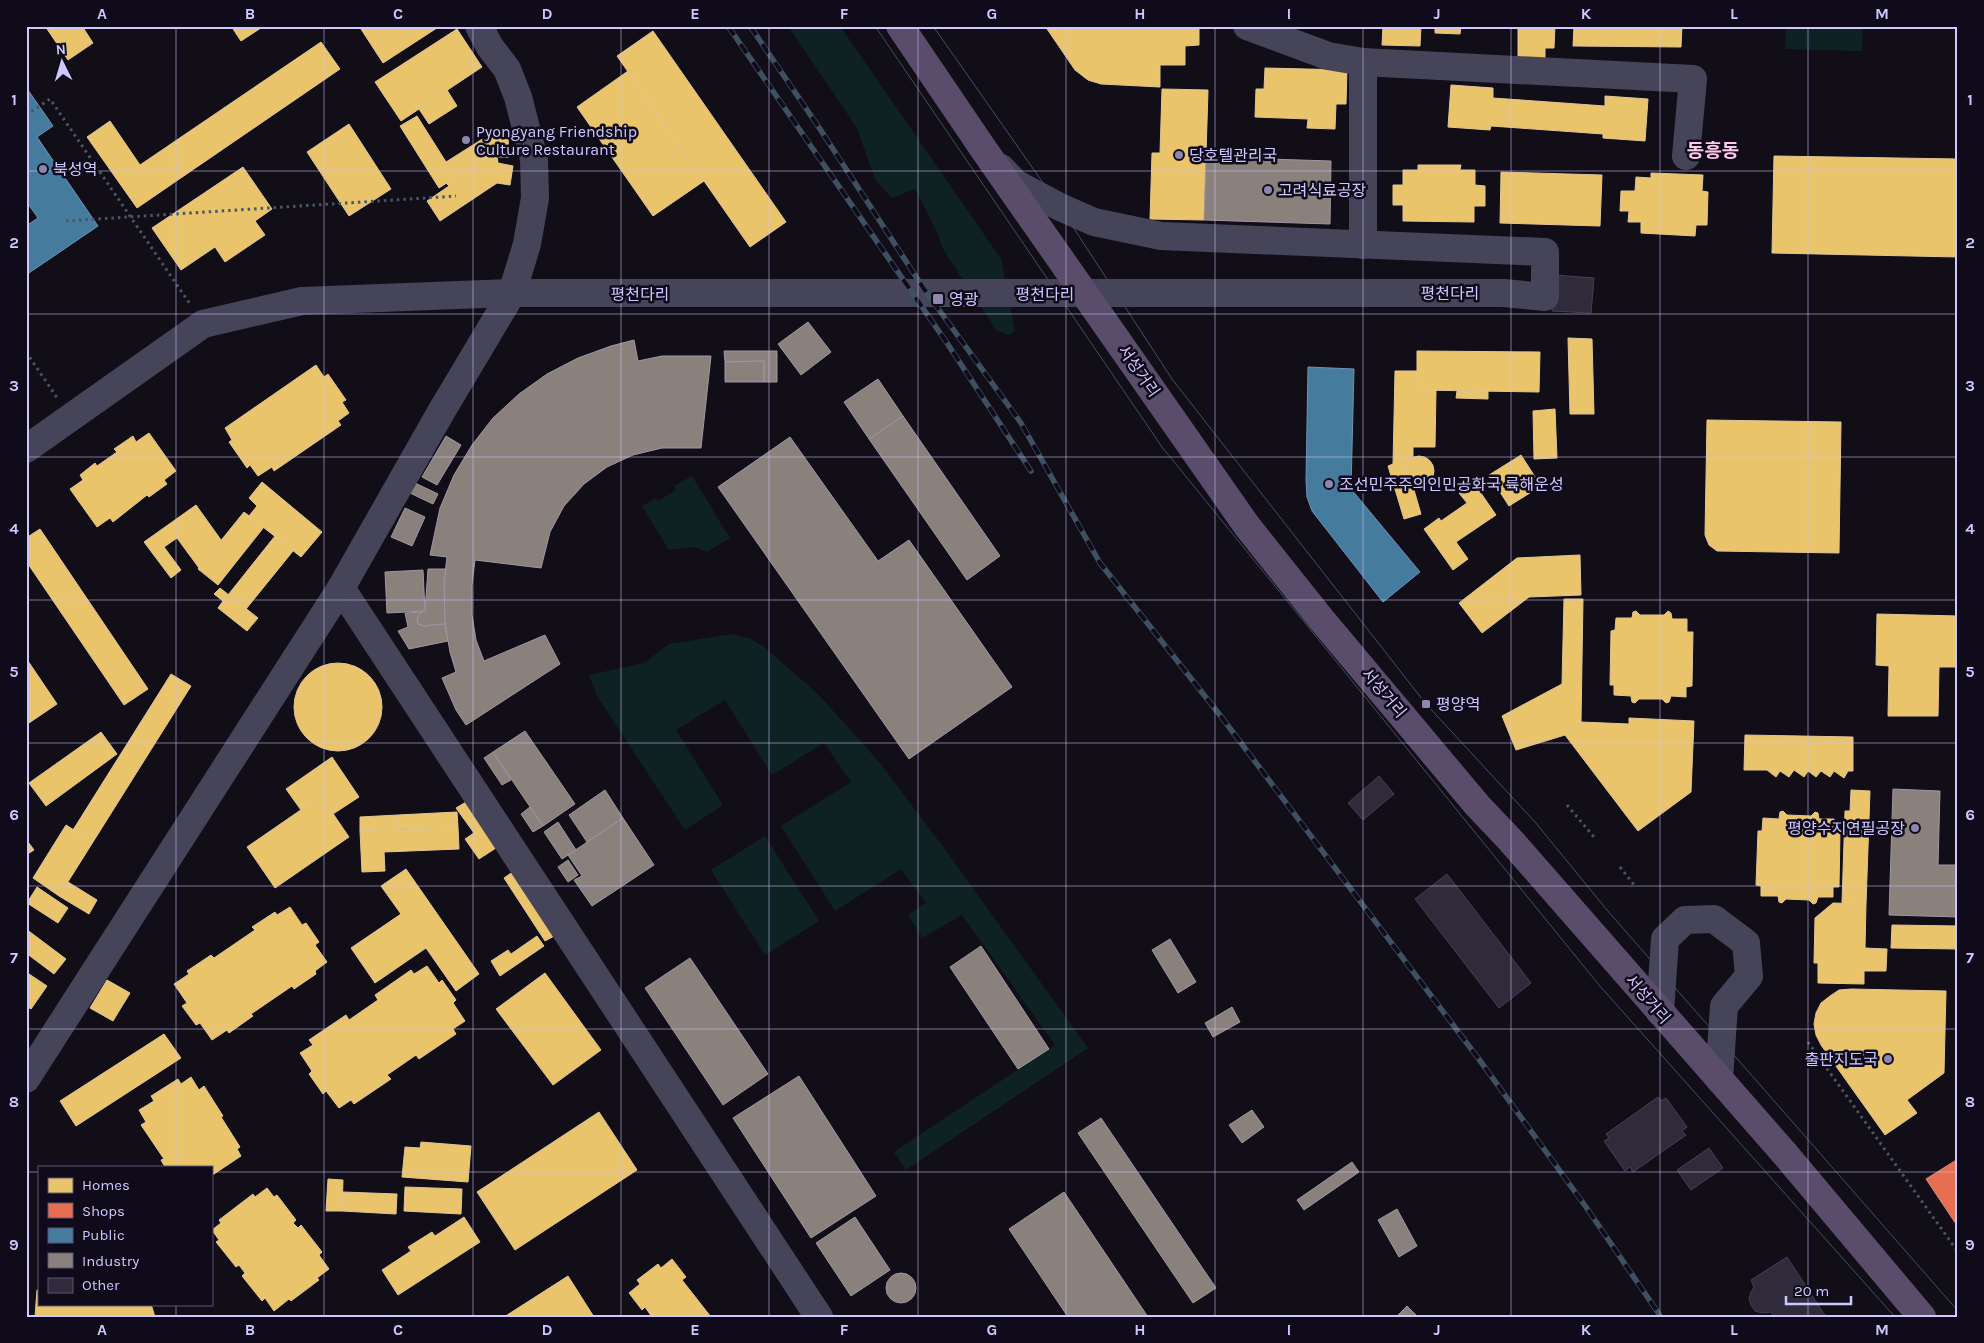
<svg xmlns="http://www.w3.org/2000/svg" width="1984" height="1343" font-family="Karla,'Noto Sans KR',sans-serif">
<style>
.green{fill:#0f2223}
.homes{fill:#e9c46a;stroke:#e2c596}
.shops{fill:#e76f51;stroke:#e08985}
.public{fill:#457b9d;stroke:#6f92ba}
.industry{fill:#8a817c;stroke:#9f96a3}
.building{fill:#2f2b3b;stroke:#454056}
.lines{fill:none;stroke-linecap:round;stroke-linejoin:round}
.path{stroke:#495663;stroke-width:3;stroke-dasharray:2.5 4;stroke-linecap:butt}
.minor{stroke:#464459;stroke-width:28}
.major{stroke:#5a4c6b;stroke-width:28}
.tram{stroke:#3f5161;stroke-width:1}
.rail-casing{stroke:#3f5161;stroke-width:5.5}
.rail{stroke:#0f0b1b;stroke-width:4;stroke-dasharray:11;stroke-linecap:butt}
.grid{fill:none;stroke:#d0c7fe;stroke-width:1;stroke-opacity:0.55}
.poi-dot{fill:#8d86ae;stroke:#0f0b1b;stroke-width:2}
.labels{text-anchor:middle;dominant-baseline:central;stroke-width:5;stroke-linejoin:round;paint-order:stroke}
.poi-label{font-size:16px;fill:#d0c7fe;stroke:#0f0b1b;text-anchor:start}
.street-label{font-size:16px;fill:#d0c7fe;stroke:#0f0b1b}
.quarter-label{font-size:19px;font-weight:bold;fill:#fec9e8;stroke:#0f0b1b}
.neatline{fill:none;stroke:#d0c7fe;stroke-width:2}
.grid-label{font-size:16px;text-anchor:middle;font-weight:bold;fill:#d0c7fe}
</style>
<rect width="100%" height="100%" fill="#110e18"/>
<g class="green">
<path d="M788 26H840L1001 259 1015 331 1009 335 997 331 943 249 937 232 915 189 892 198 875 179 857 128Z"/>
<path d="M1786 26H1863L1862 51 1785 49Z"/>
<path d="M692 476 730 538 707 552 694 547 669 550 642 506 656 498 658 501 676 490 674 486Z"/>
<path d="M731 634 751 639 763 646 819 695 880 763 944 848 1088 1048 906 1170 894 1152 1055 1045 962 915 922 938 908 915 926 903 901 869 835 911 781 826 851 782 824 743 772 775 725 700 676 730 723 805 685 830 597 696 589 675 644 663 669 644Z"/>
<path d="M765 836 819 921 765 955 711 870Z"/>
</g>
<g class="homes">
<path d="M45 26H82L93 43 68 60Z"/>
<path d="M231 26H264L241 41Z"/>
<path d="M359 26H440L383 63Z"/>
<path d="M1045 26H1199V45L1185 46V65H1160V87L1101 84 1088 80 1075 70Z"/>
<path d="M1383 26H1421L1420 46 1382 45Z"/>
<path d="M1435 26H1461L1460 34 1435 33Z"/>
<path d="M1518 26H1555L1554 48H1545V59H1518Z"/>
<path d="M1574 26H1682L1681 47 1573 46Z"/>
<path d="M457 29 482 67 401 121 375 82Z"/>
<path d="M653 31 786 222 750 247 617 56Z"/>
<path d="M321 42 340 69 137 208 87 137 110 121 140 165Z"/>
<path d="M1265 68 1347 70 1346 104H1336L1335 129 1307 128 1308 119 1255 117 1256 89H1264Z"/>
<path d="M628 71 704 181 653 216 577 107Z"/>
<path d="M1451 85 1493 88V98L1605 106V96L1648 99 1645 141 1603 138V134L1491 126 1490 130 1448 127Z"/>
<path d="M1162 89 1208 90 1204 220 1150 219 1152 153H1160Z"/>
<path d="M447 90 457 106 429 124 419 109Z"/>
<path d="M417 116 446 162 492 133 494 137 508 136 509 157H487L439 188 400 126Z"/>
<path d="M349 124 391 189 349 216 307 152Z"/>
<path d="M1774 156 1958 159V257L1772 253Z"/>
<path d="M487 157H497L498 163 513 166 510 185 497 183 440 221 427 201 449 186 446 183Z"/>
<path d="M1418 165H1461L1460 170H1475V185L1485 186V206H1474V222L1403 221V205H1393V185H1403V170H1418Z"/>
<path d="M243 167 272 209 255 221 265 235 225 262 215 247 181 270 152 228Z"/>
<path d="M1501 172 1602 175 1600 226 1500 223Z"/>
<path d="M1651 173 1703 175 1702 191 1708 192 1707 225H1696L1695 236 1641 233V222H1628L1629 211H1620L1621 191H1635L1636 177 1651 178Z"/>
<path d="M1568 338 1592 339 1594 414H1570Z"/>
<path d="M1417 351 1540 352 1539 392 1417 390Z"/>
<path d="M316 365 324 377 328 374 346 400 342 402 349 413 338 421 341 425 274 471 272 467 258 476 250 465 247 468 229 442 232 440 225 428Z"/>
<path d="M1395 371H1417V390H1436L1435 447H1413V457L1406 463 1404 470 1405 477 1412 483 1421 514 1404 519 1388 466 1393 464Z"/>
<path d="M1457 391H1488V399L1456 398Z"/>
<path d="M1555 409 1557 458 1534 459 1533 411Z"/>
<path d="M1707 420 1841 422 1839 553 1717 551 1709 545 1705 535Z"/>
<path d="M149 433 176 471 164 480 167 484 149 497 147 495 113 522 110 518 97 527 70 489 83 480 80 475 95 463 97 466 117 452 114 449 133 436 136 442Z"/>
<path d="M1521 455 1541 486 1509 506 1489 475Z"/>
<circle cx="1419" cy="471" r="15"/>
<path d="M262 482 322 532 301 557 249 516 257 506 249 498Z"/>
<path d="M1474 483 1496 515 1456 542 1468 559 1453 570 1424 529 1439 518 1441 521 1467 503 1459 493Z"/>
<path d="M196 505 221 540 199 568 177 538 164 547 181 570 171 578 144 542Z"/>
<path d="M244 512 264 527 218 585 198 569Z"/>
<path d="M40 529 148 689 124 705 26 561V538Z"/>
<path d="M275 536 293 551 246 609 228 595Z"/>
<path d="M1580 555 1581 595 1529 597 1482 633 1459 603 1517 558Z"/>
<path d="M220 588 258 618 247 631 218 608 223 601 214 594Z"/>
<path d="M1564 599H1583L1581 722 1565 735 1516 750 1502 716 1562 684Z"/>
<path d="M1636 611 1640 615H1664L1668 611 1671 613 1672 619H1687V632H1693L1692 686 1686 687V697L1671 696 1669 702 1666 703 1662 699H1639L1635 703 1632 702 1631 696 1614 695V685H1610L1611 631 1615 630 1616 618H1632L1633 612Z"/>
<path d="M1877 614 1958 616V667H1939L1938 716H1888L1889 666 1876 665Z"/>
<path d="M26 658 57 704 26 725Z"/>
<circle cx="338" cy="707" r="44"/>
<path d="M171 674 191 686 93 842 73 830Z"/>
<path d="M1629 718 1694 721 1691 792 1638 831 1565 735 1581 722 1629 724Z"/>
<path d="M101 732 117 754 46 806 29 783Z"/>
<path d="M1745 735 1853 737V771H1848L1844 778 1834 771 1830 777 1821 771 1816 777 1808 771 1804 777 1794 770 1789 777 1780 771 1776 777 1767 770H1744Z"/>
<path d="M332 757 359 797 333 814 321 796 301 810 286 789Z"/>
<path d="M1851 790 1870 791 1866 904 1842 903 1845 811H1850Z"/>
<path d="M321 796 349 837 275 888 247 847Z"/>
<path d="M466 802 496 848 479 859 465 839 474 833 456 808Z"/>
<path d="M1783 811 1787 815 1811 816 1815 812 1818 813 1819 819H1834V832H1840L1839 887H1833V897H1818L1816 903 1813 904 1809 900 1786 899 1782 903 1779 902 1778 896H1761V886L1756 885 1758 831H1762L1763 818 1779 819 1780 812Z"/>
<path d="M457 812 458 827 398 829V815Z"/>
<path d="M398 815V829L360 831V817Z"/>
<path d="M66 825 93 842 59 896 33 878Z"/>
<path d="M458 827 459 849 384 852 385 871 362 872 360 831Z"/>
<path d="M26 839 34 850 26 855Z"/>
<path d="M406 869 479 974 456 991 426 948 375 983 351 948 401 914 381 886Z"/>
<path d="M514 871 556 935 545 941 504 878Z"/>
<path d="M68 882 97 900 89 914 59 896Z"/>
<path d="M37 887 68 908 58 923 27 903Z"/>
<path d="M1833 903 1866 904 1865 948 1887 949 1886 971H1864V984L1818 983V963H1814L1815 918Z"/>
<path d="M290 907 302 925 306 923 319 942 315 945 327 962 315 971 316 974 294 989 292 986 251 1014 253 1016 229 1033 227 1030 212 1040 200 1023 196 1025 182 1006 187 1003 174 984 189 974 187 971 211 955 214 958 255 930 252 927 275 912 277 915Z"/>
<path d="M1892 925 1958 926V949L1891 948Z"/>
<path d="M26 929 66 959 54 974 26 953Z"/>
<path d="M537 936 544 946 500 976 491 961 508 950 511 954Z"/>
<path d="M427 966 439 983 442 980 456 1000 453 1003 465 1021 453 1029 456 1034 419 1059 416 1055 387 1075 391 1079 354 1104 351 1100 339 1108 326 1091 323 1094 309 1074 312 1071 300 1053 313 1045 309 1040 346 1015 349 1020 378 1000 375 995 411 970 414 974Z"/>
<path d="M26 972 47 986 31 1009 26 1006Z"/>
<path d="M545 973 601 1050 553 1085 496 1009Z"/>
<path d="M107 980 130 993 113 1021 90 1008Z"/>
<path d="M1851 989 1946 991 1944 1073 1907 1100 1917 1113 1885 1135 1821 1045 1816 1035 1814 1024 1816 1013 1821 1003 1830 996 1839 990Z"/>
<path d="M164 1034 181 1058 76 1126 60 1101Z"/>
<path d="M191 1077 199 1090 204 1086 223 1116 221 1117 240 1147 237 1149 241 1156 211 1176V1167H165L161 1160 164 1159 141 1125 146 1122 139 1110 154 1101 151 1096 178 1079 181 1084Z"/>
<path d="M599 1112 637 1170 515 1250 477 1192Z"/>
<path d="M421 1142 471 1146 468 1182 402 1177 405 1147 420 1148Z"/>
<path d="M328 1179 343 1180 342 1211H326Z"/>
<path d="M405 1187 462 1189 461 1214 404 1211Z"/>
<path d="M267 1188 274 1197 277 1195 296 1220 293 1223 298 1228 301 1225 322 1252 319 1255 329 1269 317 1278 319 1280 291 1301 289 1299 274 1311 265 1298 262 1301 242 1276 245 1273 239 1265 236 1267 216 1242 219 1240 212 1230 221 1223 219 1220 253 1194 255 1197Z"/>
<path d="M343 1192 397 1194 396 1214 342 1211Z"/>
<path d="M464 1217 480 1242 398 1295 382 1270 411 1251 408 1247 432 1232 435 1236Z"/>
<path d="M672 1259 686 1277 682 1280 711 1317H652L645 1307 642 1310 629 1293 640 1284 637 1280 658 1264 661 1268Z"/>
<path d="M568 1276 594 1317H504Z"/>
<path d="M37 1290H39V1304H68L64 1317H35Z"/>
<path d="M68 1304H151L155 1317H64Z"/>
</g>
<path class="shops" d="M1958 1159V1227L1926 1179Z"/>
<g class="public">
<path d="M28 90 53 126 37 137 98 226 26 275V226L38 218 26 201V91Z"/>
<path d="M1308 367 1354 369 1351 489 1420 572 1383 602 1312 511 1307 497 1306 480Z"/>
</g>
<g class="industry">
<path d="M1206 157 1331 161 1330 224 1204 220Z"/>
<path d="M808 322 831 352 801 375 778 344Z"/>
<path d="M634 340 638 361 662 356H711L701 448H662L633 455 607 467 584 484 564 506 550 532 541 568 475 560 472 585V615L476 640 484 661 545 635 560 664 466 725 456 710 442 678 456 672 450 652 444 618V582L447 557 430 555 440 508 454 475 472 445 493 418 519 394 547 374 578 358 611 346Z"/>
<path d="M724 351H777V382H764V361L725 362Z"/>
<path d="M764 361V382H725V362Z"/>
<path d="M878 379 903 416 869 439 844 402Z"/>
<path d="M903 416 1000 556 967 580 869 439Z"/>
<path d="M446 436 461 445 437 485 422 477Z"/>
<path d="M790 437 878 561 909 540 1012 687 909 759 718 487Z"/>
<path d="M415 483 438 494 433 504 410 493Z"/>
<path d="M405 508 425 517 412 546 391 537Z"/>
<path d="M428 569H446L444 582 445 624 424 626 418 624 417 618 421 612 425 611Z"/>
<path d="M423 570 425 611 387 613 385 572Z"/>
<path d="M421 612 417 618 418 624 424 626 445 624 448 641 409 649 398 631 408 627 405 613Z"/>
<path d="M525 731 575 804 543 826 493 752Z"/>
<path d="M493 752 511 780 502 785 484 758Z"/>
<path d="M1893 789 1940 791 1938 865H1958V917L1889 915Z"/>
<path d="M605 790 623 818 587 842 569 815Z"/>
<path d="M530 807 543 826 533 832 521 814Z"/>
<path d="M623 818 654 865 592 906 574 880 582 876 568 855Z"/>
<path d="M558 822 576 850 562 859 544 832Z"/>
<path d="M568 860 578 875 568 882 558 867Z"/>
<path d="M1170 939 1196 982 1178 993 1152 950Z"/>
<path d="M981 946 1049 1049 1018 1069 950 967Z"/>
<path d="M690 958 768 1074 723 1105 645 988Z"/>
<path d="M1232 1007 1240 1022 1213 1037 1205 1023Z"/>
<path d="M799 1076 876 1196 811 1238 733 1118Z"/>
<path d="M1252 1110 1264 1127 1242 1143 1229 1125Z"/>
<path d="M1101 1118 1216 1288 1193 1303 1078 1133Z"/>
<path d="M1352 1162 1359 1172 1304 1210 1297 1200Z"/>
<path d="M1064 1192 1148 1317H1068L1009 1229Z"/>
<path d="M1397 1209 1417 1246 1399 1257 1378 1220Z"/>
<path d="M855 1217 890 1270 851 1296 816 1243Z"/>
<circle cx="901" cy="1288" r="15"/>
<path d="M1407 1306 1418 1317H1396Z"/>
</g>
<g class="building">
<path d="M1555 275 1594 278 1591 313 1552 311Z"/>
<path d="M1379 776 1394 794 1363 820 1348 803Z"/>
<path d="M1447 874 1531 983 1499 1008 1415 899Z"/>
<path d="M1658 1097 1661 1101 1666 1098 1687 1127 1682 1131 1686 1135 1633 1172 1630 1167 1625 1171 1604 1141 1609 1138 1606 1134Z"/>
<path d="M1709 1148 1723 1168 1691 1190 1677 1170Z"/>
<path d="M1787 1257 1826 1317H1774L1771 1312 1762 1313 1755 1311 1751 1305 1749 1298 1751 1292 1754 1287 1751 1280Z"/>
</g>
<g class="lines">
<g class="path">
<path d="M26 115 50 99 190 304"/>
<path d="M66 221 456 196"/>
<path d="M26 352 58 399"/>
<path d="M1567 805 1594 837"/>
<path d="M1620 867 1635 886"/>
<path d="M1808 1042 1958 1252"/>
</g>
<g class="minor">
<path d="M1247 26 1328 56 1363 62 1693 79 1686 156"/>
<path d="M1363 245V62"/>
<path d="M26 449 203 324 302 301 512 293H1504L1545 297V252L1161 236 1094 222 1060 207 1015 183 1001 168"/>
<path d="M341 588 819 1317"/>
<path d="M1660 1012 1665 939 1685 920 1714 919 1746 943 1749 976 1724 1006 1719 1079"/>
<path d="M26 1079 341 588 441 412 512 293 527 244 535 198 534 159 518 97 507 69 490 47 479 26"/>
</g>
<path class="major" d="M900 26 982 147 1247 526 1321 619 1477 805 1512 842 1785 1154 1922 1317"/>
<g class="tram">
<path d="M875 26 1162 447 1599 985 1895 1317"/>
<path d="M933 26 1060 207 1172 379 1426 704 1535 822 1607 910 1958 1311"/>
</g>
<g class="rail-casing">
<g id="rail">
<path d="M728 26 947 343 1031 471"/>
<path d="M750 26 820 129 924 289 1021 423 1100 563 1223 719 1481 1062 1586 1207 1661 1317"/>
</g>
</g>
<use href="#rail" class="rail"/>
</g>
<path class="grid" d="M176 26V1167M324 26V1317M473 26V1317M621 26V1317M769 26V1317M918 26V1317M1066 26V1317M1215 26V1317M1363 26V1317M1511 26V1317M1660 26V1317M1808 26V1317M26 171H1958M26 314H1958M26 457H1958M26 600H1958M26 743H1958M26 886H1958M26 1029H1958M26 1172H39M211 1172H1958M176 1304V1317"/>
<g class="poi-dot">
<circle cx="466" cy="140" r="5"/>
<circle cx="1179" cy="155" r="5"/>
<circle cx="43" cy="169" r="5"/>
<circle cx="1268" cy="190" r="5"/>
<rect x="932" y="293" width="12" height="12" rx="2.5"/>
<circle cx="1329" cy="484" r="5"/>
<rect x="1421" y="699" width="10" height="10" rx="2.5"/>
<circle cx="1915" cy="828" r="5"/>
<circle cx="1888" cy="1059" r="5"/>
</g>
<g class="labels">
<g class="poi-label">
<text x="476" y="131">Pyongyang Friendship<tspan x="476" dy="18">Culture Restaurant</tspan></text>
<text x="1189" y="155">당호텔관리국</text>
<text x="53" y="169">북성역</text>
<text x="1278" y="190">고려식료공장</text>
<text x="949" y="299">영광</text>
<text x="1339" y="484">조선민주주의인민공화국 륙해운성</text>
<text x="1436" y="704">평양역</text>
<text x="1905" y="828" text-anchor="end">평양수지연필공장</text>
<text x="1878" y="1059" text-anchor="end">출판지도국</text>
</g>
<g class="street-label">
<text x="1450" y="293">평천다리</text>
<text x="640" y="294">평천다리</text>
<text x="1045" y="294">평천다리</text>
<text transform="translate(1139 371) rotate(55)">서성거리</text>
<text transform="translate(1384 693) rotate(50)">서성거리</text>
<text transform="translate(1648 999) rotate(49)">서성거리</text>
</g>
<g class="quarter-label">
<text x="1713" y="151">동흥동</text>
</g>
</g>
<rect width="1984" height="1343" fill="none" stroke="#0f0b1b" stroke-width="55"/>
<rect x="38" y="1166" width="175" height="140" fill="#0f0b1b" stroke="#5c5676"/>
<rect x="48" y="1178" width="25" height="15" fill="#e9c46a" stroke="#5c5676"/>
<text x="82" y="1190" font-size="15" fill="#d0c7fe">Homes</text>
<rect x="48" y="1203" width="25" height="15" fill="#e76f51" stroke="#5c5676"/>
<text x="82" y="1216" font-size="15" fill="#d0c7fe">Shops</text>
<rect x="48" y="1228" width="25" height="15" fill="#457b9d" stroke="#5c5676"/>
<text x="82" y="1240" font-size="15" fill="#d0c7fe">Public</text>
<rect x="48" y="1253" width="25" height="15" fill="#8a817c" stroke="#5c5676"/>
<text x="82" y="1266" font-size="15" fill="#d0c7fe">Industry</text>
<rect x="48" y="1278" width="25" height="15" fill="#2f2b3b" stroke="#5c5676"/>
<text x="82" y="1290" font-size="15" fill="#d0c7fe">Other</text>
<g transform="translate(62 62) rotate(355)" stroke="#0f0b1b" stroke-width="4" paint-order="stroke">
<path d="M0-4L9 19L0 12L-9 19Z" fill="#d0c7fe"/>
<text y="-8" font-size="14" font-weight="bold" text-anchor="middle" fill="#d0c7fe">N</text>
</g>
<path d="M1786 1296v8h65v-8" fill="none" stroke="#d0c7fe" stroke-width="2.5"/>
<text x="1794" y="1296" font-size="15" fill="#d0c7fe" stroke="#0f0b1b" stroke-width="4" paint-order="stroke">20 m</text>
<rect x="28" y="28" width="1928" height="1288" class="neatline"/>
<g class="grid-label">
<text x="102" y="19">A</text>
<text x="250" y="19">B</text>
<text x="398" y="19">C</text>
<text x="547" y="19">D</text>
<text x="695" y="19">E</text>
<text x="844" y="19">F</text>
<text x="992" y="19">G</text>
<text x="1140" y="19">H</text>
<text x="1289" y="19">I</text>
<text x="1437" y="19">J</text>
<text x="1586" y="19">K</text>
<text x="1734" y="19">L</text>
<text x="1882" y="19">M</text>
<text x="14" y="105">1</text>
<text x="1970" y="105">1</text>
<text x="14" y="248">2</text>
<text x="1970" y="248">2</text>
<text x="14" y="391">3</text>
<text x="1970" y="391">3</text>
<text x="14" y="534">4</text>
<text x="1970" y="534">4</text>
<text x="14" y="677">5</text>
<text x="1970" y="677">5</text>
<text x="14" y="820">6</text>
<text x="1970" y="820">6</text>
<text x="14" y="963">7</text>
<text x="1970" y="963">7</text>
<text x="14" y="1107">8</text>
<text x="1970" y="1107">8</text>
<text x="14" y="1250">9</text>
<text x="1970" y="1250">9</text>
<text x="102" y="1335">A</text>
<text x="250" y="1335">B</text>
<text x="398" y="1335">C</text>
<text x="547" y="1335">D</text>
<text x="695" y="1335">E</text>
<text x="844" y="1335">F</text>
<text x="992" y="1335">G</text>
<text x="1140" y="1335">H</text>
<text x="1289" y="1335">I</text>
<text x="1437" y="1335">J</text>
<text x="1586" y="1335">K</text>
<text x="1734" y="1335">L</text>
<text x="1882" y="1335">M</text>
</g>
</svg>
